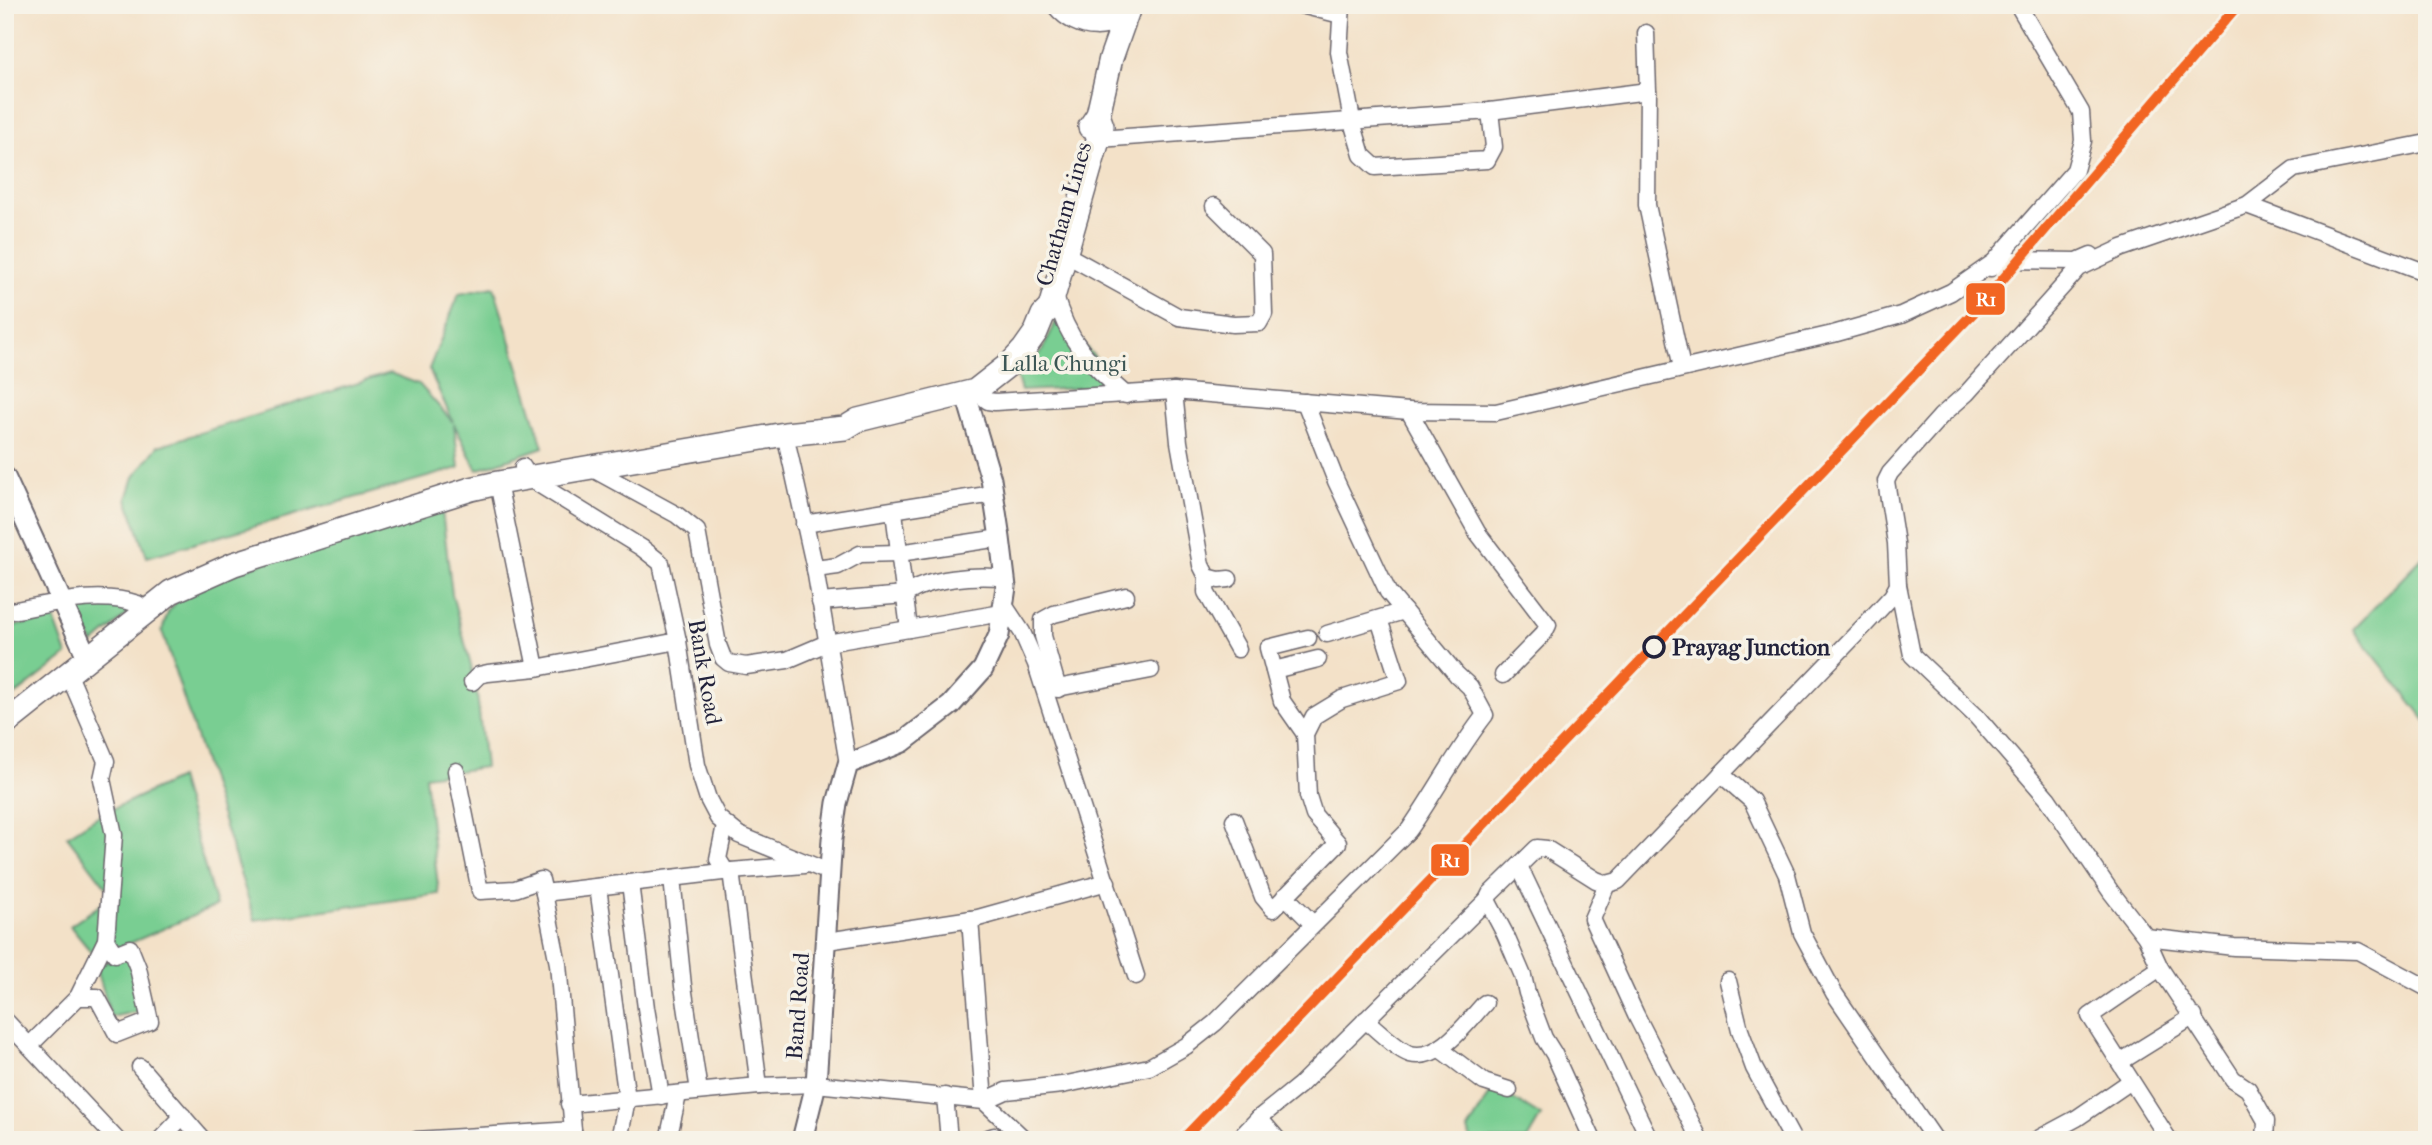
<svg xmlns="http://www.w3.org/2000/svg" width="2432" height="1145" font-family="'IM FELL French Canon',serif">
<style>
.green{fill:#79ce92;stroke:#4e7866;stroke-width:2}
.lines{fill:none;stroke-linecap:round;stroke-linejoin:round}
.minor-casing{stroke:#6b656c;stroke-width:19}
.major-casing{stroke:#6b656c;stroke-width:23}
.highway-casing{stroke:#6b656c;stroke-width:26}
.minor{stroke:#fff;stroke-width:16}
.major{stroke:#fff;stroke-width:19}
.highway{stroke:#fff;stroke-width:23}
.rail-1-casing{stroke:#f7f3e8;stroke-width:16}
.rail-1{stroke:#f26522;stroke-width:10}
.stop-dot{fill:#f7f3e8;stroke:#22223b;stroke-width:3.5}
.labels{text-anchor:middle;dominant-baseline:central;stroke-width:7;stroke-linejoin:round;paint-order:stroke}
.street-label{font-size:23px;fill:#22223b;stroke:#f7f3e8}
.park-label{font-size:23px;fill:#3c5655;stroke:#f7f3e8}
.stop-label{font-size:23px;font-weight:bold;fill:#22223b;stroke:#f7f3e8;text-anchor:start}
.line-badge{stroke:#f7f3e8;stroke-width:2.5}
.badge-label{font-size:19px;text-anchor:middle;font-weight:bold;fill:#fff}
</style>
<rect width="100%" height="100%" fill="#f7f3e8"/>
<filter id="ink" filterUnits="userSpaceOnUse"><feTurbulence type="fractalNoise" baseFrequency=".0143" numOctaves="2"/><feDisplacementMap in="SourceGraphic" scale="14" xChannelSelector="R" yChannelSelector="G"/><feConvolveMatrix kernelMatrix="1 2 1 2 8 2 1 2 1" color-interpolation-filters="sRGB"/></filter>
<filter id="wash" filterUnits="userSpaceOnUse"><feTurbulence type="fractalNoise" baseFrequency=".00686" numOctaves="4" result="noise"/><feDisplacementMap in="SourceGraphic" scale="28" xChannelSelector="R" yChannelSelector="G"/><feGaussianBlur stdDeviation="1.57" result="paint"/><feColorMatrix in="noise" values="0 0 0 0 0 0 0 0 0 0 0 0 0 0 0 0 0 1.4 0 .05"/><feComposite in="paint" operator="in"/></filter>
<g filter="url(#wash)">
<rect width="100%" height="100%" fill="#f3e1c8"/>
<g class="green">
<path d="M494 287 543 447 477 470 454 424 459 468 147 557 127 499 134 477 158 446 390 373 419 384 453 422 429 369 459 294Z"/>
<path d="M1061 311 1078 338 1120 386 1021 391 1016 374 1042 351Z"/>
<path d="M441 503 452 594 476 685 485 767 425 776 439 894 255 920 162 631 168 612 188 588Z"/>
<path d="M2427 553V722L2353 629Z"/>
<path d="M144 600 93 644 77 609Z"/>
<path d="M54 618 67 655 5 703V628Z"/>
<path d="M179 778 216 906 96 958 70 926 113 896 67 836 100 815Z"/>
<path d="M130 955 144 1010 111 1017 96 965Z"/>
<path d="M1494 1087 1541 1116 1527 1140H1471L1468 1130Z"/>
</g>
</g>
<g filter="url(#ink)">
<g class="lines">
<g class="minor-casing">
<g id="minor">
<path d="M1301 5 1341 15"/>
<path d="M1342 5 1339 52 1353 125 1362 155 1375 167 1487 160 1494 147 1490 111"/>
<path d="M1646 33 1648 91"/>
<path d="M1099 139 1490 111 1648 91 1647 205 1682 368"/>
<path d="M2247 205 2427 273"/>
<path d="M1065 254 1179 317 1233 324 1259 323 1264 314 1262 254 1214 206"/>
<path d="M1991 268 2004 260 2077 261 2091 255"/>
<path d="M1054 293C1068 342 1088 362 1126 395"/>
<path d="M975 391 988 401 995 402 1174 391 1409 411 1496 412 1833 334 1901 315 1951 292 1994 262 2075 170 2083 141 2081 112 2018 5"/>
<path d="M1174 391 1179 442 1201 565 1207 577 1219 580 1229 579"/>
<path d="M1409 411 1477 532 1548 625 1544 633 1503 675"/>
<path d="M785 434 815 569 848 764"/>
<path d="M523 467 527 477 642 548 661 563 678 641 697 765 708 799 718 818 739 835 831 873"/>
<path d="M589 467 677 515 697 531 718 645 723 658 729 663 746 666 787 660 827 643 1002 613"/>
<path d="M498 483 536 668"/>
<path d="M894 512 909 629"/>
<path d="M804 524 993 494"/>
<path d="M815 569 838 566 860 554 899 553 1000 538"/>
<path d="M1207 577 1206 592 1238 649"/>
<path d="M1898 585 1912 655 1977 717 2048 799 2111 892 2146 937 2234 947 2358 951 2427 988"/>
<path d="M820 602 905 595C927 578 978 574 1005 578"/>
<path d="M1004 605 1022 632 1036 664 1136 976"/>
<path d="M5 612C48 605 96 590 138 604"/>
<path d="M1327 634 1404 611"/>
<path d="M1274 670 1318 659"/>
<path d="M472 682 479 675 488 673 536 668 678 641"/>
<path d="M1058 689 1043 636V620L1054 614 1126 596"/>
<path d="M1047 690 1151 670"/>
<path d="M1305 734 1282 701 1268 648 1308 638"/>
<path d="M456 771 480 891 515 889 541 880 544 893 731 871 804 865"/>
<path d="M1721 774 1752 801 1787 875 1802 933 1834 993 1935 1140"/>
<path d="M1234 820 1263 897 1273 909 1338 843 1314 815 1308 796 1305 734 1314 716 1342 699 1399 681 1379 619"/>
<path d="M725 825 718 859 726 872"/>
<path d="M1519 866 1650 1140"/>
<path d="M731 871 759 1086"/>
<path d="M672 878 683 986 699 1091"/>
<path d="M630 883 646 1008 661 1096"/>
<path d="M1607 884 1592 919 1636 1015 1700 1140"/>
<path d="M598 887 627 1099 619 1140"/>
<path d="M544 893 558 964 573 1130 572 1140"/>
<path d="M1285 896 1313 924"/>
<path d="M1487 900 1505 934 1523 976 1527 993 1544 1038 1554 1054 1593 1140"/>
<path d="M970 919 984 1101 1006 1091 1062 1085 1149 1067 1186 1046 1215 1023 1409 830C1435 793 1456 752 1485 715L1470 687 1457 675 1388 592 1336 481 1305 402"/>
<path d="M2146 937 2160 968 2233 1079 2248 1089 2266 1121 2265 1140"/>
<path d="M827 941 978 918 1107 882"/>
<path d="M2160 968 2090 1016 2169 1140"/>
<path d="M1728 981 1740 1030 1754 1068 1793 1140"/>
<path d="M78 997H97L117 1034 150 1021 138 968 130 948 115 954 106 940"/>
<path d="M5 1020 117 1140"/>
<path d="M1365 1020C1377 1029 1397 1050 1410 1054 1440 1062 1467 1022 1485 1003"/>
<path d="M30 1045 78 997 106 940 114 835 102 779 106 761 69 675"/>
<path d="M1440 1049 1484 1082 1509 1090"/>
<path d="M2120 1062 2194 1016"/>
<path d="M140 1067 203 1140"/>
<path d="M945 1096 949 1140"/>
<path d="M569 1104 759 1086 816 1084 984 1101 1025 1140"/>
<path d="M1259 1118 1278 1140"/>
<path d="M160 1140 183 1116"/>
<path d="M416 1140 573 1130"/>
<path d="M668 1140 678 1095"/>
<path d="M982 1140 994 1136 995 1140"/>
<path d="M1238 1140 1259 1118 1300 1085 1487 900 1490 894 1537 848 1547 849 1596 880 1607 884 1618 881 1863 627 1892 596 1898 585 1896 543 1886 481 1890 473 1941 416 1967 393 2079 268 2122 248 2247 205 2294 169 2427 143"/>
<path d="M2036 1140 2077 1118 2131 1081"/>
</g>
</g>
<g class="major-casing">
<g id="major">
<path d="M5 477 88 659"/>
<path d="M802 1140 816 1084 832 839 837 803 848 764 903 742 951 705 983 669 999 635 1006 587 1000 538 991 479 966 395"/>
</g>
</g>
<g class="highway-casing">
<g id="highway">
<path d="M1059 5C1078 28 1113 31 1131 5"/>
<path d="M1090 127 1098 115 1111 58 1128 10"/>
<path d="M5 724 171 592 234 564 471 489 498 483 785 434 845 428 858 420 975 391 1012 362 1024 349 1036 332 1043 315 1050 308 1102 126 1098 115"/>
</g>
</g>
<use href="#minor" class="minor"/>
<use href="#major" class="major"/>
<use href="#highway" class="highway"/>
<g class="rail-1-casing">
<path id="rail-1" d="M1182 1140 1978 308 2238 5"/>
</g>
<use href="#rail-1" class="rail-1"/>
</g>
</g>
<circle class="stop-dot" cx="1654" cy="647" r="10"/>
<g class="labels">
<g class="street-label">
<text transform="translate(1064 214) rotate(-74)">Chatham Lines</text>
<text transform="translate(705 672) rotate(80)">Bank Road</text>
<text transform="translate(798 1006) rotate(-86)">Band Road</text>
</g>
<g class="park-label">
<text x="1064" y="363">Lalla Chungi</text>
</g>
<g class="stop-label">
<text x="1672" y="647">Prayag Junction</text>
</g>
</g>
<g class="line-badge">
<rect x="1965" y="282" width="41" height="34" rx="7" fill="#f26522"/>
<rect x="1430" y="843" width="40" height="34" rx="7" fill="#f26522"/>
</g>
<g class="badge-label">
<text x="1986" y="306">R1</text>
<text x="1450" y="867">R1</text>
</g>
<rect width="2432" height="1145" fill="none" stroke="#f7f3e8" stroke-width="28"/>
</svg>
